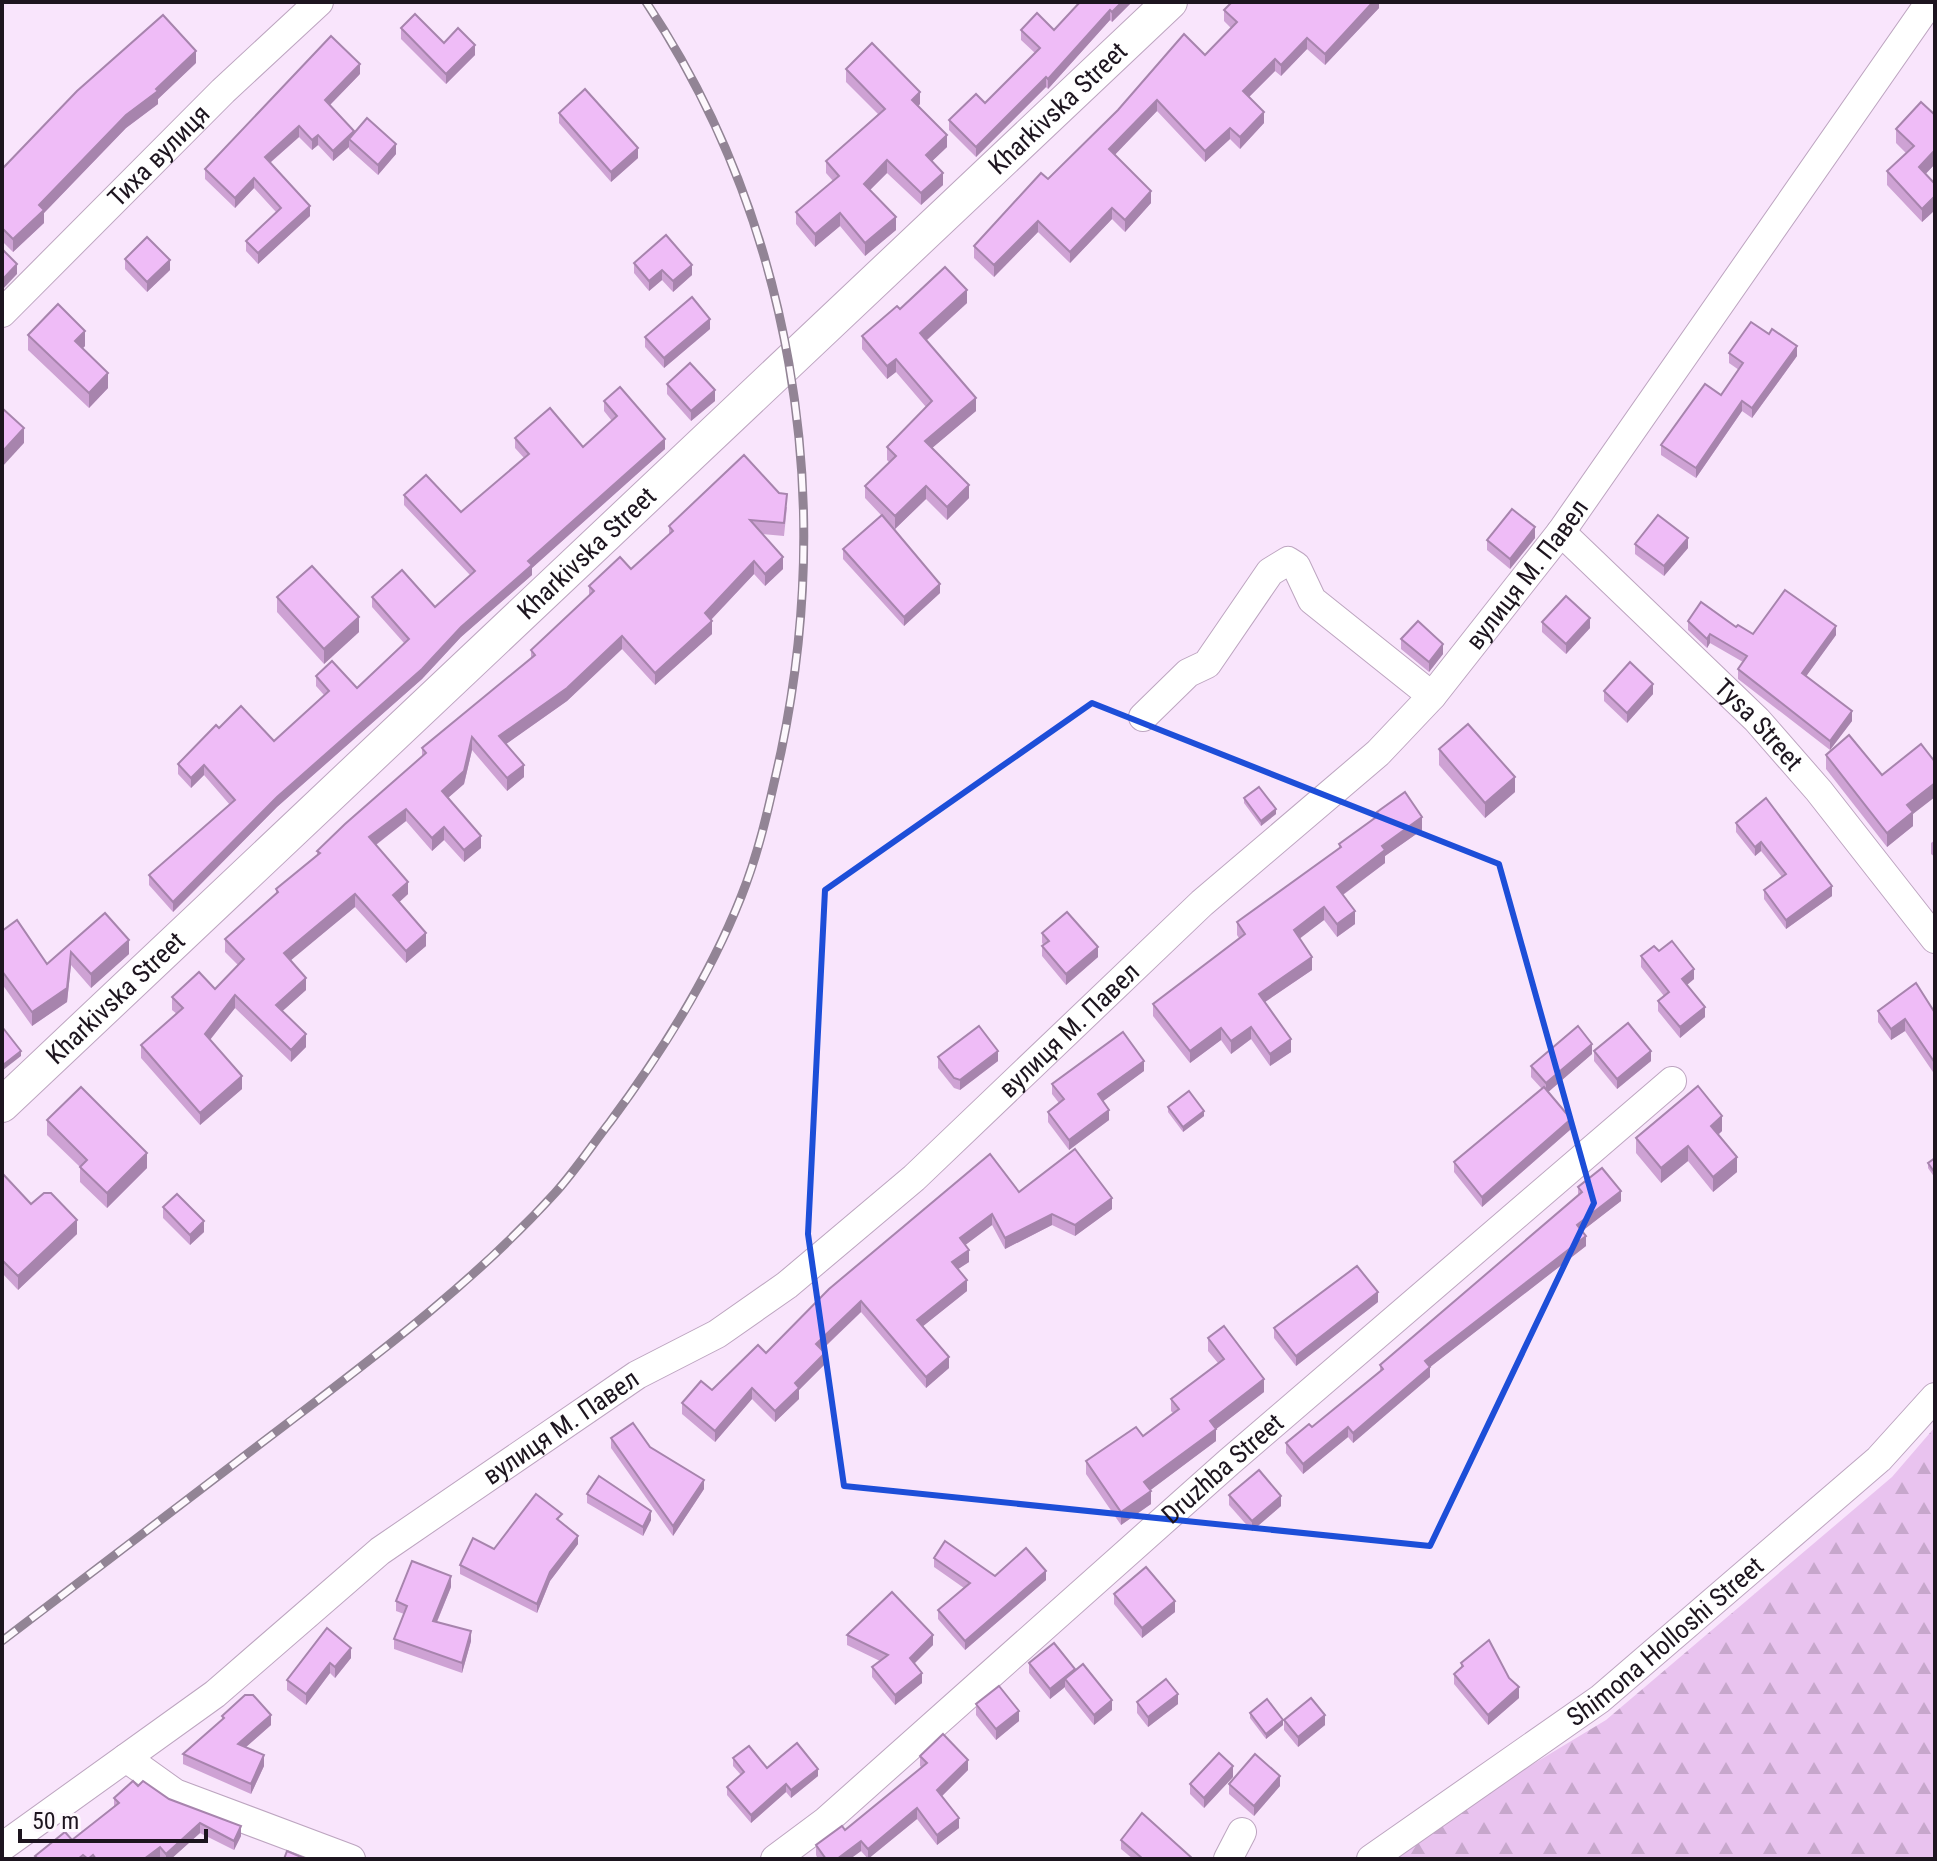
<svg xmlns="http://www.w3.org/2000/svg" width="1937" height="1861" font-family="'Roboto Condensed',sans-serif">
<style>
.forest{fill:url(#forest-firs)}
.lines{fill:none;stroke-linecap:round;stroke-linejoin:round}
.minor-casing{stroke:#bda5c0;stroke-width:30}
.tertiary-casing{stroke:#bda5c0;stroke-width:36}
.minor{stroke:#fff;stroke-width:28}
.tertiary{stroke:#fff;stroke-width:34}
.rail-casing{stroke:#928495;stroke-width:9}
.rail{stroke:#fdf8fd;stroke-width:6;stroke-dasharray:18;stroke-linecap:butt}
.wall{fill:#cea2d4}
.shaded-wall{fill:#a784ad}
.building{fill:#efbcf7;stroke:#a784ad;stroke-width:2}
.marked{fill:none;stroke:#1d4ed8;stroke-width:6;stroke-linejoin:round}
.labels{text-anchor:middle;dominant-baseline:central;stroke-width:6;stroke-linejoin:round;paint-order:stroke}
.street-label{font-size:26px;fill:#1d151f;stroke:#fdf8fd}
</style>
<defs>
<pattern id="forest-firs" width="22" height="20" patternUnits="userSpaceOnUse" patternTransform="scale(2)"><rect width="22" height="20" fill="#e9c3ef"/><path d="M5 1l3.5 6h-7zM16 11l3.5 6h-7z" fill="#c7a7cc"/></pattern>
</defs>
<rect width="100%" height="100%" fill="#f9e5fc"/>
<path class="forest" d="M1935 1427V1859H1392L1462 1807 1606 1720 1892 1477Z"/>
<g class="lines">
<g class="minor-casing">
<g id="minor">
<path id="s1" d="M2 313 223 91 319 2"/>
<path id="s2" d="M1561 532 1757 720 1819 791 1935 939"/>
<path d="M1143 717 1188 673 1207 664 1270 572 1288 561 1296 566 1312 600 1432 696"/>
<path d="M126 1758 175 1793 351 1859"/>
<path id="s3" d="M2 1847 215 1694 380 1551 637 1375 717 1334 787 1285 914 1178 1202 903 1378 753 1432 696 1561 532 1930 2"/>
<path id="s4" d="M775 1859 826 1821 1229 1462 1672 1081"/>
<path d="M1228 1859 1242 1832"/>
<path id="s5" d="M1371 1859 1600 1699 1879 1459 1935 1397"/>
</g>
</g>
<g class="tertiary-casing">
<g id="tertiary">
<path id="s6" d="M2 1105 1170 2"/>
</g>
</g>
<use href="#minor" class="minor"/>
<use href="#tertiary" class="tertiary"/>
<g class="rail-casing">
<path id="rail" d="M2 1641C98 1568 193 1495 289 1422 382 1351 476 1280 555 1193 575 1171 592 1145 610 1122 662 1052 709 978 741 897 760 850 770 801 781 752 835 495 793 223 646 2"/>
</g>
<use href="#rail" class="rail"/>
</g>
<g class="wall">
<path d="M1080 2H1132L1112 22 1110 20 1048 89 1046 87 976 157 949 130V120L985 103 1035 53 1021 40V30H1054Z"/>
<path d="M1379 2V8L1325 65 1307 49 1281 76 1275 71 1249 97 1264 123 1240 149 1230 139 1205 162 1157 111 1114 155 1151 203 1125 232 1112 219 1070 263 1038 232 994 277 974 258V246L1048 179 1205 55 1231 28 1224 21V10Z"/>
<path d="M401 28 444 43 475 55 446 84 401 39Z"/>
<path d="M196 63 158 99V104L126 128 44 213V223L13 252 2 241V165L4 167Z"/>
<path d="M846 69 920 104 918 106 947 147 932 161 943 185 921 205 887 173 870 190 896 230 865 256 840 226 815 247 796 224V212L833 181 826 173V161L878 114 846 82Z"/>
<path d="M360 74 330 105 354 131 396 154 378 175 349 149V147L333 161 318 145 312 150 299 137 270 163 310 216 258 264 246 251V241L276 212 254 188 235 208 205 179V169Z"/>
<path d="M559 113 638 158 611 182 559 123Z"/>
<path d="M1935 115V164L1925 174 1935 184V210L1922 222 1887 185V171L1906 153 1896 143V129Z"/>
<path d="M125 259 170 270 147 292 125 269Z"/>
<path d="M634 263 692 275 673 292 662 280 649 291 634 273Z"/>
<path d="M967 303 926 341 976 411 932 448 969 498 947 520 926 499 895 529 940 593 904 626 843 559V549L881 515 865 498V486L890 463 887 460V447L926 407 896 372 887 379 862 349V336L900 309Z"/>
<path d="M710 329 664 368 645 347V337Z"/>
<path d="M28 335 85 346 83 348 108 388 89 408 28 350Z"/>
<path d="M1729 353 1797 356 1752 418 1742 411 1696 478 1661 455V445L1721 395 1739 370 1729 363Z"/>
<path d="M667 384 715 401 691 421 667 394Z"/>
<path d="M604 401 665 449 532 568V575L461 637 422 679 277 807 173 912 149 885V875L230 805 204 775 191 788 178 774V764L219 728 274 741 324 695 316 686V676L357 688 404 643 372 607V597L435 607 470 575 404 505V495L461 512 524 458 515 448V438L583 447 612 421 604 411Z"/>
<path d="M787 507 784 536 762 534 783 569 765 586 754 574 711 620 712 634 655 685 622 649 567 701 506 744 524 777 507 791 472 750 464 784 448 798 481 848 464 862 444 840 432 851 406 821 376 845 408 894 399 902 426 946 406 963 355 907 290 960 306 990 282 1011 306 1047 291 1062 235 1008 210 1040 242 1089 200 1125 141 1058V1045L177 1014 172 1010V997L215 989 238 965 225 952V939L276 894V889L317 855V851L422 756V748L531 658V650L589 595V586L631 569 669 534V526Z"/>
<path d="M1535 538 1510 569 1487 550V540Z"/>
<path d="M1635 544 1688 548 1664 576 1635 554Z"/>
<path d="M277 597 359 632 324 664 277 612Z"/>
<path d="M1688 621 1736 627 1753 634 1836 635 1806 676 1852 721 1830 750 1738 679V669L1743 662 1710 643 1707 648 1688 630Z"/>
<path d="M1542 622 1590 628 1566 654 1542 632Z"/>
<path d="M1401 639 1443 654 1429 672 1401 649Z"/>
<path d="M1604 691 1653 694 1627 723 1604 701Z"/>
<path d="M1439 749 1515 792 1485 818 1439 765Z"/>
<path d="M1826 755 1913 814V826L1887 847 1826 769Z"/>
<path d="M1244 798 1276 814 1261 826 1244 803Z"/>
<path d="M1377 812 1422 830 1385 856V863L1343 895 1355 924 1337 937 1324 920 1299 938 1312 970 1265 1002 1291 1052 1270 1066 1251 1039 1231 1054 1221 1040 1190 1063 1153 1016V1004L1239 938 1237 935V922L1339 848V844L1377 816Z"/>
<path d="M1736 823 1832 896 1786 929 1764 899V890L1782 877 1761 851 1755 856 1736 832Z"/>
<path d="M1935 840V857L1931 854V843Z"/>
<path d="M1935 890V905L1933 902V892Z"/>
<path d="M105 913 129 954 91 988 71 965 67 1002 32 1026 2 984V931L47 964Z"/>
<path d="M1042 933 1098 957 1066 985 1042 956V946L1044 945 1042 943Z"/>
<path d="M1659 951 1694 979 1687 985 1705 1017 1680 1038 1658 1011V1001L1664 996 1641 967V956Z"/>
<path d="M1878 1011 1935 1013V1075L1905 1031 1891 1040 1878 1022Z"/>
<path d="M1594 1051 1651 1061 1617 1089 1594 1061Z"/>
<path d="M1592 1054 1548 1092 1571 1129 1482 1207 1454 1172V1162L1542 1089 1531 1077V1066Z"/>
<path d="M938 1057 998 1061 960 1090 954 1088 938 1068Z"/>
<path d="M1144 1071 1103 1101 1109 1120 1069 1150 1048 1122V1112L1059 1103 1052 1094V1084Z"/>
<path d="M1168 1107 1204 1116 1183 1132 1168 1112Z"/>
<path d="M47 1120 147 1168 107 1208 80 1182V1167L47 1135Z"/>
<path d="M1722 1131 1718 1135 1737 1172 1713 1192 1688 1161 1661 1183 1636 1153V1138Z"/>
<path d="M1935 1158V1178L1928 1168V1163Z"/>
<path d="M2 1173 31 1204 77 1234 18 1290 2 1273Z"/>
<path d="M1578 1187 1621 1201 1582 1231 1586 1246 1430 1367V1377L1353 1443 1348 1437 1303 1474 1286 1453V1443L1312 1427 1380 1372V1365L1578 1195Z"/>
<path d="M1019 1192 1112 1209 1075 1236 1052 1225 1005 1249 992 1225 965 1245 969 1262 958 1269 967 1291 923 1326 949 1368 926 1388 861 1312 822 1350 825 1364 799 1390V1399L775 1422 752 1399 715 1442 682 1414V1403L712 1390 766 1353Z"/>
<path d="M163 1207 204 1232 190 1245 163 1218Z"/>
<path d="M1378 1302 1296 1366 1274 1338V1328Z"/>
<path d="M1208 1338 1264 1392 1216 1429V1441L1150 1490 1151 1504 1121 1525 1086 1474V1461L1143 1436 1173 1413 1171 1411V1399L1218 1363 1208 1351Z"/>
<path d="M611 1438 650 1447 704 1489 673 1536 611 1448Z"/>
<path d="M587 1494 651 1520 643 1536 587 1503Z"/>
<path d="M1229 1495 1281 1506 1252 1531 1229 1505Z"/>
<path d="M562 1523 578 1544 550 1581 537 1613 460 1574V1565L494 1549Z"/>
<path d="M934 1558 995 1576 1046 1580 965 1650 938 1619V1610L964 1588 934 1567Z"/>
<path d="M451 1587 437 1622 471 1641 462 1673 394 1649V1639L404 1614 396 1611V1601Z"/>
<path d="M1114 1594 1175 1612 1142 1638 1114 1604Z"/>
<path d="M327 1628 351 1658 335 1678 330 1673 306 1705 287 1690V1680Z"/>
<path d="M847 1635 933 1645 914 1663 922 1683 895 1705 872 1677V1667L880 1661 847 1645Z"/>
<path d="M1029 1663 1075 1669 1112 1710 1094 1725 1065 1689V1687L1050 1699 1029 1673Z"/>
<path d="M1461 1663 1519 1698 1488 1725 1454 1684V1674L1461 1667Z"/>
<path d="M1137 1702 1178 1704 1148 1727 1137 1713Z"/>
<path d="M976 1704 1019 1721 996 1740 976 1715Z"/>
<path d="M1250 1713 1283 1725 1266 1739 1250 1718Z"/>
<path d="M222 1716 271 1725 246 1747 264 1766 251 1794 183 1764V1754L222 1720Z"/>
<path d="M1284 1720 1325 1725 1298 1747 1284 1730Z"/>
<path d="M920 1756 968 1770 942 1796 959 1828 937 1845 917 1819 868 1859 861 1851 850 1859H818L816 1855V1845L845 1830 922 1768 920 1766Z"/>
<path d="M733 1758 767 1768 818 1776 791 1798 786 1792 751 1823 727 1795V1787L741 1775 733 1766Z"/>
<path d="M1233 1777 1204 1808 1190 1794V1784Z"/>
<path d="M1229 1784 1280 1786 1254 1816 1229 1794Z"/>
<path d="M138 1786 169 1799 241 1836 234 1850 200 1833 171 1859H161L160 1857 157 1859H35V1856L72 1840 114 1806V1798Z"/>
<path d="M1121 1840 1193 1859H1133L1121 1849Z"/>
</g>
<g class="shaded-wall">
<path d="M1122 2H1132L1112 22V12Z"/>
<path d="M1373 2H1379V8L1325 65V54Z"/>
<path d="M1110 10V20L1048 89V79Z"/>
<path d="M1307 38V49L1281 76V65Z"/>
<path d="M475 45V55L446 84V74Z"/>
<path d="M196 51V63L158 99V104L126 128 44 213V223L13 252V239L39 205 126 115Z"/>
<path d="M1275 59V71L1243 103V91Z"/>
<path d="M360 64V74L325 110V100Z"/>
<path d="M1046 77V87L976 157V147Z"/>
<path d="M920 92V104L912 112V100Z"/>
<path d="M1157 100V111L1109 161V149Z"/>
<path d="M1264 112V123L1240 149V137Z"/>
<path d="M299 126V137L265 167V157Z"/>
<path d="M1230 128V139L1205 162V151Z"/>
<path d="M354 131V142L349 139V147L333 161V151Z"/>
<path d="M318 135V145L312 150V140Z"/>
<path d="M947 135V147L926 167V155Z"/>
<path d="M396 144V154L378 175V165Z"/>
<path d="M638 148V158L611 182V172Z"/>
<path d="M1935 150V164L1919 181V167Z"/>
<path d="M887 160V173L864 196V184Z"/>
<path d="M943 173V185L921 205V193Z"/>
<path d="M254 178V188L235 208V198Z"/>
<path d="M1151 191V203L1125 232V220Z"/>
<path d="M1935 196V210L1922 222V209Z"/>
<path d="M310 206V216L258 264V253Z"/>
<path d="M1112 208V219L1070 263V252Z"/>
<path d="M840 213V226L815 247V234Z"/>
<path d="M896 217V230L865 256V243Z"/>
<path d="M1038 221V232L994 277V265Z"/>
<path d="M170 260V270L147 292V282Z"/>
<path d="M17 264V274L2 290V280Z"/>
<path d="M692 265V275L673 292V281Z"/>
<path d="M662 270V280L649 291V281Z"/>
<path d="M967 290V303L920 346V333Z"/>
<path d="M710 319V329L664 368V358Z"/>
<path d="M85 331V346L75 356V341Z"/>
<path d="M1797 346V356L1752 418V408Z"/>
<path d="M896 359V372L887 379V366Z"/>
<path d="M108 373V388L89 408V393Z"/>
<path d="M715 390V401L691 421V411Z"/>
<path d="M976 398V411L925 454V441Z"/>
<path d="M1742 401V411L1696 478V468Z"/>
<path d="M24 428V443L2 467V452Z"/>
<path d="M665 439V449L532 568V575L461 637 422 679 277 807 173 912V902L277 797 461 627 528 561Z"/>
<path d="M969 485V498L947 520V507Z"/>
<path d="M926 486V499L895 529V516Z"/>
<path d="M1535 527V538L1510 569V559Z"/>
<path d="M1688 538V548L1664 576V566Z"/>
<path d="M783 557V569L765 586V574Z"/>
<path d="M754 561V574L705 626V613Z"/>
<path d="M940 584V593L904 626V617Z"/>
<path d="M359 617V632L324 664V649Z"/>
<path d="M1590 618V628L1566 654V644Z"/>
<path d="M712 621V634L655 685V673Z"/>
<path d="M1836 626V635L1802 682V673Z"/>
<path d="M1710 634V643L1707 648V639Z"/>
<path d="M622 636V649L567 701 499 749V736Z"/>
<path d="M1443 644V654L1429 672V662Z"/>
<path d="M1653 684V694L1627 723V713Z"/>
<path d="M1852 711V721L1830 750V741Z"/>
<path d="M472 737V750L464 784 442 803V791Z"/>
<path d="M204 765V775L191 788V778Z"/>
<path d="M524 765V777L507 791V778Z"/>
<path d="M1515 777V792L1485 818V803Z"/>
<path d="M1935 783V797L1913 814V826L1887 847V833L1907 805Z"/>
<path d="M406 809V821L369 850V837Z"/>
<path d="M1276 809V814L1261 826V821Z"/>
<path d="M1422 817V830L1385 856V863L1337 899V887L1382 846Z"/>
<path d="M444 827V840L432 851V838Z"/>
<path d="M481 836V848L464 862V850Z"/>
<path d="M1761 842V851L1755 856V847Z"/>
<path d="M408 882V894L393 908V895Z"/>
<path d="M1832 886V896L1786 929V920Z"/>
<path d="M355 894V907L284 966V953Z"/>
<path d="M1324 907V920L1294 943V930Z"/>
<path d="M1355 911V924L1337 937V924Z"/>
<path d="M426 933V946L406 963V951Z"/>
<path d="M129 940V954L91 988V974Z"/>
<path d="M1098 947V957L1066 985V974Z"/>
<path d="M71 952V965L67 1002 32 1026V1012Z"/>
<path d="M1312 957V970L1259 1006V994Z"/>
<path d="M1694 969V979L1682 989V979Z"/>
<path d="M306 978V990L276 1017V1005Z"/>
<path d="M235 995V1008L205 1046V1034Z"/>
<path d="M1705 1007V1017L1680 1038V1027Z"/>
<path d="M1905 1019V1031L1891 1040V1029Z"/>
<path d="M1251 1027V1039L1231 1054V1041Z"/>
<path d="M1221 1028V1040L1190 1063V1051Z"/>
<path d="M306 1034V1047L291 1062V1050Z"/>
<path d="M1291 1039V1052L1270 1066V1054Z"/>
<path d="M1592 1044V1054L1546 1094V1083Z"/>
<path d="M21 1051V1056L3 1070V1065Z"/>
<path d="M998 1051V1061L960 1090V1080Z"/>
<path d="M1651 1051V1061L1617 1089V1079Z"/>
<path d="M1144 1061V1071L1098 1105V1094Z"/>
<path d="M242 1076V1089L200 1125V1113Z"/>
<path d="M1109 1110V1120L1069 1150V1140Z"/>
<path d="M1204 1111V1116L1183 1132V1127Z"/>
<path d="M1722 1116V1131L1711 1141V1126Z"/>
<path d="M1571 1119V1129L1482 1207V1197Z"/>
<path d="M1688 1146V1161L1661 1183V1168Z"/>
<path d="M147 1153V1168L107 1208V1193Z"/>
<path d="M1737 1157V1172L1713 1192V1177Z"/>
<path d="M1621 1191V1201L1577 1235V1225Z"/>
<path d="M1112 1198V1209L1075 1236V1225Z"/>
<path d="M992 1214V1225L960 1249V1238Z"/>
<path d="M1052 1214V1225L1005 1249V1238Z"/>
<path d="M77 1220V1234L18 1290V1276Z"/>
<path d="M204 1221V1232L190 1245V1235Z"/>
<path d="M1586 1236V1246L1425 1371V1361Z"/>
<path d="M969 1250V1262L952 1273V1262Z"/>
<path d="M967 1280V1291L917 1331V1320Z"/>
<path d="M1378 1292V1302L1296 1366V1356Z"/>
<path d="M861 1301V1312L816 1355V1344Z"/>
<path d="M825 1353V1364L799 1390V1399L775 1422V1411L795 1383Z"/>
<path d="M949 1357V1368L926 1388V1377Z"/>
<path d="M1430 1367V1377L1353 1443V1433Z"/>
<path d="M1264 1379V1392L1215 1430 1216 1429V1441L1144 1495V1482L1210 1421Z"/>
<path d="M752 1388V1399L715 1442V1431Z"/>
<path d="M1348 1427V1437L1303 1474V1464Z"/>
<path d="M704 1480V1489L673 1536V1526Z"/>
<path d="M1151 1491V1504L1121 1525V1512Z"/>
<path d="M1281 1496V1506L1252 1531V1521Z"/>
<path d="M651 1511V1520L643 1536V1527Z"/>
<path d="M578 1536V1544L550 1581 537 1613V1604L550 1572Z"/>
<path d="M1046 1571V1580L965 1650V1641Z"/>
<path d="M451 1576V1587L433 1631V1621Z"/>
<path d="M1175 1601V1612L1142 1638V1628Z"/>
<path d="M471 1631V1641L462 1673V1663Z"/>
<path d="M933 1635V1645L910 1668V1658Z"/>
<path d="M351 1648V1658L335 1678V1667Z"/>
<path d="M330 1663V1673L306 1705V1694Z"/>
<path d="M1075 1669V1679H1065V1687L1050 1699V1689Z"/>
<path d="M922 1673V1683L895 1705V1695Z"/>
<path d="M1519 1687V1698L1488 1725V1715Z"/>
<path d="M1178 1694V1704L1148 1727V1717Z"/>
<path d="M1112 1700V1710L1094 1725V1715Z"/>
<path d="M1019 1711V1721L996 1740V1729Z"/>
<path d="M271 1715V1725L238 1754V1744Z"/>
<path d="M1325 1715V1725L1298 1747V1737Z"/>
<path d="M1283 1720V1725L1266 1739V1734Z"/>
<path d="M264 1755V1766L251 1794V1784Z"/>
<path d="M968 1760V1770L937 1801V1790Z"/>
<path d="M1233 1766V1777L1204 1808V1798Z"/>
<path d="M818 1769V1776L791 1798V1790Z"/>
<path d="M1280 1776V1786L1254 1816V1806Z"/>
<path d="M786 1784V1792L751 1823V1815Z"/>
<path d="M917 1808V1819L868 1859V1849Z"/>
<path d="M959 1818V1828L937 1845V1835Z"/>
<path d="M200 1823V1833L171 1859H166V1854Z"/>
<path d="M241 1826V1836L234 1850V1841Z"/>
<path d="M861 1841V1851L850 1859H837Z"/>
<path d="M160 1847V1857L157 1859H144Z"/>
</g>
<g class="building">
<path d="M1080 2H1122L1112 12 1110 10 1048 79 1046 77 976 147 949 120 976 94 985 103 1040 48 1021 30 1037 13 1054 30Z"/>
<path d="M1232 2H1373L1325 54 1307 38 1281 65 1275 59 1243 91 1264 112 1240 137 1230 128 1205 151 1157 100 1109 149 1151 191 1125 220 1112 208 1070 252 1038 221 994 265 974 246 1041 173 1048 179 1118 110 1184 34 1205 55 1237 22 1224 10Z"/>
<path d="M415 14 444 43 458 28 475 45 446 74 401 28Z"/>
<path d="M163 15 196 51 156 89 158 91 126 115 39 205 44 210 13 239 2 228V165L4 167 77 91Z"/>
<path d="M331 36 360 64 325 100 354 131 333 151 318 135 312 140 299 126 265 157 310 206 258 253 246 241 281 208 254 178 235 198 205 169Z"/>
<path d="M872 43 920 92 912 100 947 135 926 155 943 173 921 193 887 160 864 184 896 217 865 243 840 213 815 234 796 212 839 176 826 161 885 109 846 69Z"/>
<path d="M585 89 638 148 611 172 559 113Z"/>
<path d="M1921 102 1935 115V150L1919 167 1935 184V196L1922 209 1887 171 1914 146 1896 129Z"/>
<path d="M367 118 396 144 378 165 349 139Z"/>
<path d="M666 235 692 265 673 281 662 270 649 281 634 263Z"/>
<path d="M147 237 170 260 147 282 125 259Z"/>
<path d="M2 249 17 264 2 280Z"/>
<path d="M945 267 967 290 920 333 976 398 925 441 969 485 947 507 926 486 895 516 865 486 896 456 887 447 932 401 896 359 887 366 862 336 897 306 900 309Z"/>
<path d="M692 297 710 319 664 358 645 337Z"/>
<path d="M58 304 85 331 75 341 108 373 89 393 28 335Z"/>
<path d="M1751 322 1769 334 1772 329 1797 346 1752 408 1742 401 1696 468 1661 445 1705 384 1721 395 1743 363 1729 353Z"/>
<path d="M690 363 715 390 691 411 667 384Z"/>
<path d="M620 387 665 439 528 561 532 565 461 627 422 669 277 797 173 902 149 875 235 800 204 765 191 778 178 764 216 725 219 728 241 706 274 741 329 691 316 676 332 661 357 688 409 639 372 597 402 570 435 607 475 571 404 495 426 475 461 512 529 454 515 438 550 408 583 447 617 416 604 401Z"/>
<path d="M2 408 24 428 2 452Z"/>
<path d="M744 455 779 493 787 494 784 523 750 520 783 557 765 574 754 561 705 613 712 621 655 673 622 636 567 688 499 736 524 765 507 778 472 737 464 771 442 791 481 836 464 850 444 827 432 838 406 809 369 837 408 882 393 895 426 933 406 951 355 894 284 953 306 978 276 1005 306 1034 291 1050 235 995 205 1034 242 1076 200 1113 141 1045 183 1008 172 997 199 972 215 989 244 959 225 939 278 892 276 889 320 853 317 851 345 824 426 753 422 748 535 655 531 650 594 591 589 586 620 557 631 569 673 531 669 526Z"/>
<path d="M1512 509 1535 527 1510 559 1487 540Z"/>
<path d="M882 515 940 584 904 617 843 549Z"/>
<path d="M1658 515 1688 538 1664 566 1635 544Z"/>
<path d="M312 566 359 617 324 649 277 597Z"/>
<path d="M1785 590 1836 626 1802 673 1852 711 1830 741 1738 669 1747 656 1710 634 1707 639 1688 621 1701 602 1736 627 1738 625 1753 634Z"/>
<path d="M1566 596 1590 618 1566 644 1542 622Z"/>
<path d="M1418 621 1443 644 1429 662 1401 639Z"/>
<path d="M1630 662 1653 684 1627 713 1604 691Z"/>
<path d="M1468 724 1515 777 1485 803 1439 749Z"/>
<path d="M1849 735 1882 775 1921 744 1935 762V783L1907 805 1913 812 1887 833 1826 755Z"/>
<path d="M1259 787 1276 809 1261 821 1244 798Z"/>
<path d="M1405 792 1422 817 1382 846 1385 850 1337 887 1355 911 1337 924 1324 907 1294 930 1312 957 1259 994 1291 1039 1270 1054 1251 1027 1231 1041 1221 1028 1190 1051 1153 1004 1245 934 1237 922 1341 847 1339 844 1379 815 1377 812Z"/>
<path d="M1766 798 1832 886 1786 920 1764 890 1786 874 1761 842 1755 847 1736 823Z"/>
<path d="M1067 912 1098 947 1066 974 1042 946 1049 941 1042 933Z"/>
<path d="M105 913 129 940 91 974 71 952 67 988 32 1012 2 971V931L17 920 47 964Z"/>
<path d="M1672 941 1694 969 1682 979 1705 1007 1680 1027 1658 1001 1669 992 1641 956 1654 946 1659 951Z"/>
<path d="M1916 983 1935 1013V1063L1905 1019 1891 1029 1878 1011Z"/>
<path d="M1628 1023 1651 1051 1617 1079 1594 1051Z"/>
<path d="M979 1026 998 1051 960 1080 954 1078 938 1057Z"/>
<path d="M1578 1026 1592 1044 1546 1083 1531 1066Z"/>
<path d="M3 1028 21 1051 3 1065 2 1029Z"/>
<path d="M1123 1032 1144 1061 1098 1094 1109 1110 1069 1140 1048 1112 1064 1099 1052 1084Z"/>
<path d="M1698 1086 1722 1116 1711 1126 1737 1157 1713 1177 1688 1146 1661 1168 1636 1138Z"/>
<path d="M81 1087 147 1153 107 1193 80 1167 87 1160 47 1120Z"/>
<path d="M1544 1087 1571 1119 1482 1197 1454 1162Z"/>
<path d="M1189 1091 1204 1111 1183 1127 1168 1107Z"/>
<path d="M1075 1149 1112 1198 1075 1225 1052 1214 1005 1238 992 1214 960 1238 969 1250 952 1262 967 1280 917 1320 949 1357 926 1377 861 1301 816 1344 825 1353 795 1383 799 1388 775 1411 752 1388 715 1431 682 1403 701 1381 712 1390 758 1345 766 1353 829 1289 990 1154 1019 1192Z"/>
<path d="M1935 1158V1173L1928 1163Z"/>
<path d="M1602 1168 1621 1191 1577 1225 1586 1236 1425 1361 1430 1367 1353 1433 1348 1427 1303 1464 1286 1443 1309 1424 1312 1427 1383 1369 1380 1365 1582 1192 1578 1187Z"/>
<path d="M2 1173 31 1204 44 1193H51L77 1220 18 1276 2 1260Z"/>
<path d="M177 1194 204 1221 190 1235 163 1207Z"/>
<path d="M1357 1266 1378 1292 1296 1356 1274 1328Z"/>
<path d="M1224 1326 1264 1379 1210 1421 1216 1429 1144 1482 1151 1491 1121 1512 1086 1461 1136 1427 1143 1436 1179 1409 1171 1399 1224 1359 1208 1338Z"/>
<path d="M633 1423 650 1447 704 1480 673 1526 611 1438Z"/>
<path d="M1259 1470 1281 1496 1252 1521 1229 1495Z"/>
<path d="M599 1476 651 1511 643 1527 587 1494Z"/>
<path d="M536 1494 562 1514 557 1519 578 1536 550 1572 537 1604 460 1565 473 1538 494 1549Z"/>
<path d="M945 1541 995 1576 1026 1548 1046 1571 965 1641 938 1610 970 1583 934 1558Z"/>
<path d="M412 1561 451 1576 433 1621 471 1631 462 1663 394 1639 407 1606 396 1601Z"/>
<path d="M1146 1567 1175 1601 1142 1628 1114 1594Z"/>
<path d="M892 1592 933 1635 910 1658 922 1673 895 1695 872 1667 888 1655 847 1635Z"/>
<path d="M327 1628 351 1648 335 1667 330 1663 306 1694 287 1680Z"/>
<path d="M1489 1640 1509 1678 1519 1687 1488 1715 1454 1674 1463 1666 1461 1663Z"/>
<path d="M1054 1643 1075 1669 1050 1689 1029 1663Z"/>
<path d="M1083 1664 1112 1700 1094 1715 1065 1679Z"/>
<path d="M1166 1679 1178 1694 1148 1717 1137 1702Z"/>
<path d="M999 1686 1019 1711 996 1729 976 1704Z"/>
<path d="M245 1695H253L271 1715 238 1744 264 1755 251 1784 183 1754 224 1718 222 1716Z"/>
<path d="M1311 1698 1325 1715 1298 1737 1284 1720Z"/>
<path d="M1267 1699 1283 1720 1266 1734 1250 1713Z"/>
<path d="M943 1734 968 1760 937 1790 959 1818 937 1835 917 1808 868 1849 861 1841 837 1859H826L816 1845 842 1826 845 1830 927 1763 920 1756Z"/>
<path d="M797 1743 818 1769 791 1790 786 1784 751 1815 727 1787 744 1772 733 1758 749 1746 767 1768Z"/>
<path d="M1219 1753 1233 1766 1204 1798 1190 1784Z"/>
<path d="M1255 1754 1280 1776 1254 1806 1229 1784Z"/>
<path d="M133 1781 138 1786 143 1781 169 1799 241 1826 234 1841 200 1823 166 1854 160 1847 144 1859H96L93 1855 88 1859 83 1855 78 1859H38L35 1856 65 1832 72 1840 119 1803 114 1798Z"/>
<path d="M1142 1813 1193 1859H1143L1121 1840Z"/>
<path d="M287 1851 306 1859H284Z"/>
</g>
<path class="marked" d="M1092 703 1499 864 1594 1203 1430 1546 844 1486 808 1234 825 890Z"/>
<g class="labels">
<g class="street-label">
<text stroke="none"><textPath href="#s6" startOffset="1452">Kharkivska Street</textPath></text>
<text stroke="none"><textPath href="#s1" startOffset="222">Тиха вулиця</textPath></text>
<text stroke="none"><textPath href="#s6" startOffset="804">Kharkivska Street</textPath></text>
<text stroke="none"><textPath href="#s3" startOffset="1996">вулиця М. Павел</textPath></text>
<text stroke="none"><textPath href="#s2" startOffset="276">Tysa Street</textPath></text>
<text stroke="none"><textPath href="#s6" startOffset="156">Kharkivska Street</textPath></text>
<text stroke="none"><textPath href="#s3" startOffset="1348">вулиця М. Павел</textPath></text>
<text stroke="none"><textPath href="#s3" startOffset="700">вулиця М. Павел</textPath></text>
<text stroke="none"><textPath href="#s4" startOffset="594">Druzhba Street</textPath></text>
<text stroke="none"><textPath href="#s5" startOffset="366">Shimona Holloshi Street</textPath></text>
</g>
</g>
<rect width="1937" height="1861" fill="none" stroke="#1d151f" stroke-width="8"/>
<path d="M20 1829v12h186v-12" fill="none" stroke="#1d151f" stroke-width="4"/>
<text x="32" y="1829" font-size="24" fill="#1d151f" stroke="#fdf8fd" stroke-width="6" paint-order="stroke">50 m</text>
</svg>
